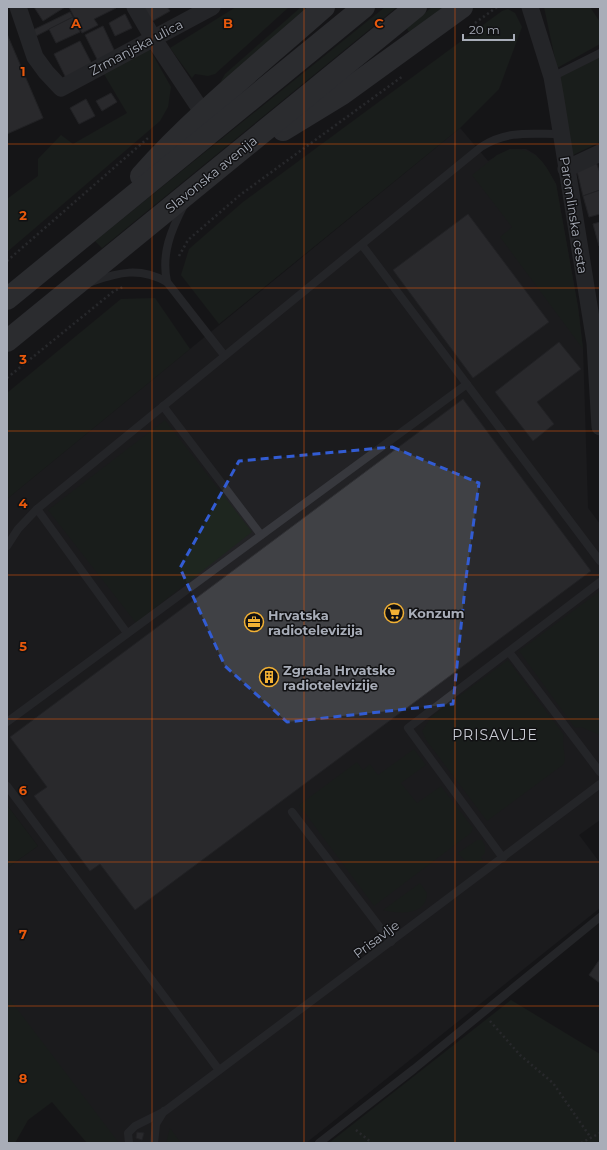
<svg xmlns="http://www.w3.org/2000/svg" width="607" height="1150" font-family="Montserrat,sans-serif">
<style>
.built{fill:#222225}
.green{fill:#1e261f}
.building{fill:#404145;stroke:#303034}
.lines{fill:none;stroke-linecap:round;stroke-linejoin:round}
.path{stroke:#3d3f44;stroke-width:2.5;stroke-dasharray:2 3;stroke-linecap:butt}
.lane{stroke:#37383d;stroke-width:8}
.street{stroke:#37383d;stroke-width:17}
.secondary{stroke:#45474d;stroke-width:22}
.marked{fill:none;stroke:#325cd3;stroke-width:3;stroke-dasharray:8 5;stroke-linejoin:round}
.grid{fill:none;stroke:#e8590c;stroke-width:1;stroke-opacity:0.55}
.labels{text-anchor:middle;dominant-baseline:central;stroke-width:3;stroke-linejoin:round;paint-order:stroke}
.street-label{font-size:13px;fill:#a8adb8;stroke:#111113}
.poi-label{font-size:13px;font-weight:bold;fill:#a8adb8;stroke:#111113;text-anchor:start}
.neighbourhood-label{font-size:14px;letter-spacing:1px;fill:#c9ccd4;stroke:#111113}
.grid-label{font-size:13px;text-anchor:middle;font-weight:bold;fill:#e8590c;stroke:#111113;stroke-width:3;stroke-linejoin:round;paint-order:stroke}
</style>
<rect width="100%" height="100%" fill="#161618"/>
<path class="built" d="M460 128 488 161 510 149H526L536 155 546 167 556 184 578 307 583 349 588 508 600 524V820L579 835 600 863V908L306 1143H107L7 1017V868L38 846 7 805V499Z"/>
<g class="green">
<path d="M236 7H289L215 74 208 76 195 74 192 78 170 48Z"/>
<path d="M301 7H313L231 79 220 83 225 74Z"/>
<path d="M385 7H397L102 248 95 241Z"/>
<path d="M432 7H444L410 32 408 31 407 28Z"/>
<path d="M544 7H590L600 22V44L557 68Z"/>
<path d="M508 9 515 13 522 27 499 89 460 128 219 324 181 275 189 249 243 202 502 11Z"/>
<path d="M149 48 171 87 168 107 160 121 7 252V199L38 176V159L61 135 73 144 127 113 101 69Z"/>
<path d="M600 57V142L573 155 560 77Z"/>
<path d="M510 149C538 149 543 161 556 184L578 307 583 349 500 237 512 227 472 175 497 155Z"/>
<path d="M155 298 190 349 7 499V393L121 299Z"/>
<path d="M165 420 252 532 136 623 48 510Z"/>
<path d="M600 591V735L581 727 575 728 519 651Z"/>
<path d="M508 660 564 735C561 745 567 755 564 764L487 821 426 740 422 731 432 716Z"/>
<path d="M414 749 426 765 401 783 417 803 441 786 473 828 471 833 374 906 299 805 357 762 363 770 370 764 378 775Z"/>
<path d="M7 805 38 846 7 868Z"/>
<path d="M477 840H482L485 846V853L481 857 483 860C472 866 465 862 458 853Z"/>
<path d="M420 883 427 893C427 916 398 914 383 910Z"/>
<path d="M7 995 12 1002 119 1143H87L52 1102 28 1120 15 1143H7Z"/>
<path d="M511 1000 600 1054V1143H329Z"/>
<path d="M170 1128 181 1143H166Z"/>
</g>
<g class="building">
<path d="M34 7H65L43 21Z"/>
<path d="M69 7H115L116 8 94 19 98 25 82 33Z"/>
<path d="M140 7H167L170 11 149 23Z"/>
<path d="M70 12 73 17 36 36 33 30Z"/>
<path d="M125 14 132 28 115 36 109 23Z"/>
<path d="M73 17 80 32 56 43 49 29Z"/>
<path d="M103 26 115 52 98 61 85 35Z"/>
<path d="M7 34 43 118 7 134Z"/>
<path d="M80 41 93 66 67 80 54 54Z"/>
<path d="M111 93 117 102 102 111 96 101Z"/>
<path d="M86 99 95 116 79 124 70 108Z"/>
<path d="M596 162 600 173V190L583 196 577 171Z"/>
<path d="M600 190V214L589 217 583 196Z"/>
<path d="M468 214 549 322 473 378 393 270Z"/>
<path d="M600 222V246H599L593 224Z"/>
<path d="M559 342 581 369 537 402 554 424 533 441 495 392Z"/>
<path d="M463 399 591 571 135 910 100 864 90 871 34 796 47 787 10 737Z"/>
<path d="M600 959V983L589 975Z"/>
<path d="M137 1132 144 1133 142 1140 136 1138Z"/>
</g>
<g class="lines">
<g class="path">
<path d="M475 23 497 7"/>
<path d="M179 256 188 240 240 195 403 76"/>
<path d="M7 261 148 138"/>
<path d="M7 378 114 291 123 287"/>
<path d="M490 1021 520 1055 553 1083 591 1138"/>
<path d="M356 1130 372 1143"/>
<path d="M581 1143 600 1133"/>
</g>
<g class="lane">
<path d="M552 77 600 53"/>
<path d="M362 245 600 561"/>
<path d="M91 282C119 272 140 267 167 282L224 355"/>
<path d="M167 282C161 254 171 230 184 205"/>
<path d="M163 406 261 535"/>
<path d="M37 509 127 633"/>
<path d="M7 546 18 529 37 509 481 147C507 130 530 134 560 134"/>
<path d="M509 652 600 772"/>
<path d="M7 722 467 384"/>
<path d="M7 786 219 1070"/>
<path d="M292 812 391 942"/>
<path d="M503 858 408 728 600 582"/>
<path d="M129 1143 128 1133 135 1126 165 1111 600 784"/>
<path d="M154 1143 156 1124 164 1111"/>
<path d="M319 1143 414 1069 600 917"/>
</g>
<g class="street">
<path d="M18 7 35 57 46 72 61 88 212 7"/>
<path d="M135 7 153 38 203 113"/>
<path d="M530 7 552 77 556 100 595 343 600 427"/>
<path d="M566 169 600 153"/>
</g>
<g class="secondary">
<path d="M283 130 342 94 462 7"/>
<path d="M141 176C196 114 262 62 324 7"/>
<path d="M7 299 364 7"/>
<path d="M7 341 416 7"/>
</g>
</g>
<path d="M0 0H607V1150H0ZM392 447 479 483 466 578 453 704 287 722 225 666 180 568 239 461Z" fill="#161618" fill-opacity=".55" fill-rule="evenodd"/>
<path class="marked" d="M392 447 479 483 466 578 453 704 287 722 225 666 180 568 239 461Z"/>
<path class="grid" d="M152 7V1143M304 7V1143M455 7V1143M7 144H600M7 288H600M7 431H600M7 575H600M7 719H600M7 862H600M7 1006H600"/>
<defs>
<g id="supermarket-ring" transform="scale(1)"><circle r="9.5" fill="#111113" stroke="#f2b134" stroke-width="1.5"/><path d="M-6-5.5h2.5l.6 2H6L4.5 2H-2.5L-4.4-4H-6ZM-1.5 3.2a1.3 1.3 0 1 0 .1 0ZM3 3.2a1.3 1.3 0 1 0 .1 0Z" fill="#f2b134"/></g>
<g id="office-ring" transform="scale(1)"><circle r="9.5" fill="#111113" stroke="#f2b134" stroke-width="1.5"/><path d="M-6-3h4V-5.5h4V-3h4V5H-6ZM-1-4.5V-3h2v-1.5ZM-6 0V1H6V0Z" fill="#f2b134"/></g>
<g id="building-ring" transform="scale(1)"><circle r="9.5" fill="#111113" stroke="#f2b134" stroke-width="1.5"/><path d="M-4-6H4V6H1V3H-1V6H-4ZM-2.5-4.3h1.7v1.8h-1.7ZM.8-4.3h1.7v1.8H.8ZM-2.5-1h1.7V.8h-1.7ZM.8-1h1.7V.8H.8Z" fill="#f2b134"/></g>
</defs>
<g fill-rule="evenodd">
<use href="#supermarket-ring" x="394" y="613"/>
<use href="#office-ring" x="254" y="622"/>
<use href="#building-ring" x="269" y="677"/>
</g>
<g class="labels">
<g class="street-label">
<text transform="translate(136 47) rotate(-28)">Zrmanjska ulica</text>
<text transform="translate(211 174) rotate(-39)">Slavonska avenija</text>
<text transform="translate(574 215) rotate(81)">Paromlinska cesta</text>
<text transform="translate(376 939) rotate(-37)">Prisavlje</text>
</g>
<g class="poi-label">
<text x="408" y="613">Konzum</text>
<text x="268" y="615">Hrvatska<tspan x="268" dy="15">radiotelevizija</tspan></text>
<text x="283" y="670">Zgrada Hrvatske<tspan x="283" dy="15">radiotelevizije</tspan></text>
</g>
<g class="neighbourhood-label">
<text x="495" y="735">PRISAVLJE</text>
</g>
</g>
<g class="grid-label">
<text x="76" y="28">A</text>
<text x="228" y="28">B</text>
<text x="379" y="28">C</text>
<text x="23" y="76">1</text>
<text x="23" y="220">2</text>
<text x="23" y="364">3</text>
<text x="23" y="508">4</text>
<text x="23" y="651">5</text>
<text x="23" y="795">6</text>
<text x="23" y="939">7</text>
<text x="23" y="1083">8</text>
</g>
<rect width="607" height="1150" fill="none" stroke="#a8adb8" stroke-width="16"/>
<path d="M463 34v6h51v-6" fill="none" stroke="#a8adb8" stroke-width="2"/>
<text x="469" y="34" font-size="12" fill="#a8adb8" stroke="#111113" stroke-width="3" paint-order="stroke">20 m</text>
</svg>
